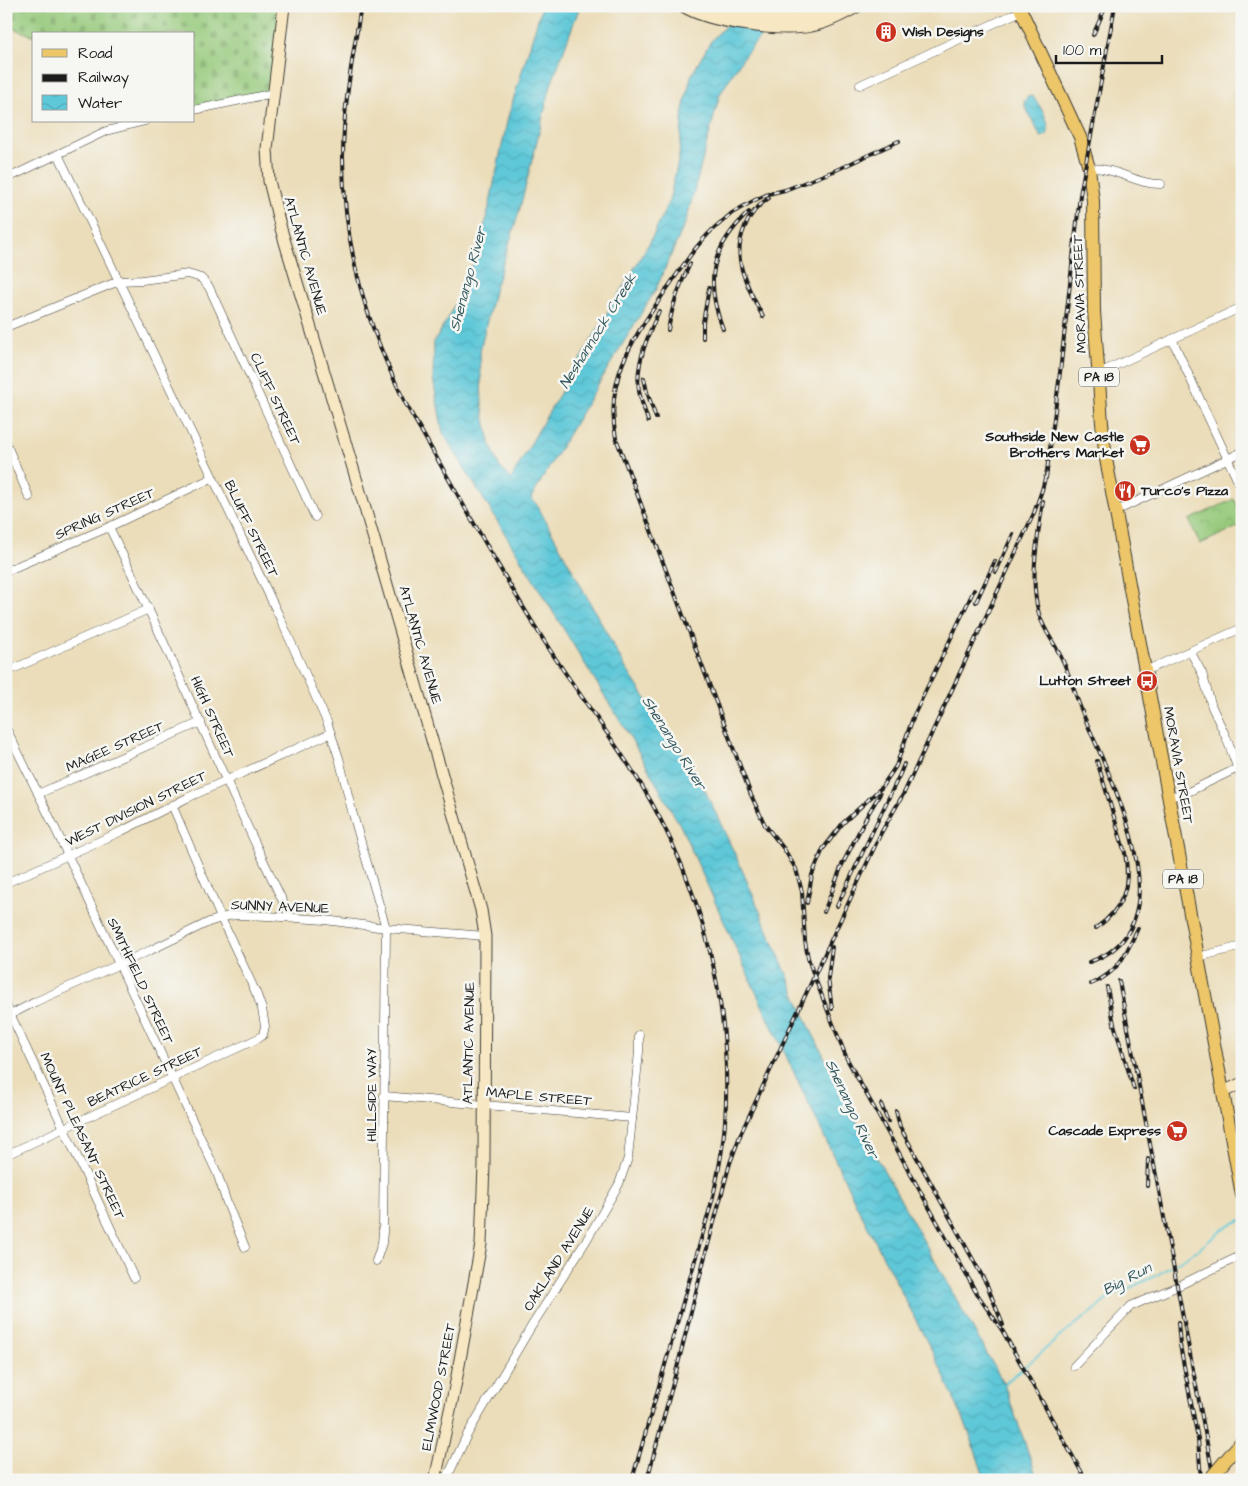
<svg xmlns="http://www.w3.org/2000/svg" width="1248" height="1486" font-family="'Architects Daughter',sans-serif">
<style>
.cemetery{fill:url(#cemetery-stones);stroke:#58724b}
.park{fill:url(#park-crowns);stroke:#58724b}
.water{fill:url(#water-waves);stroke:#3d727a}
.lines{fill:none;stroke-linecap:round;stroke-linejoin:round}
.stream{stroke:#5ec8d8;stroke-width:2}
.street-casing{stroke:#3b3934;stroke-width:9}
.secondary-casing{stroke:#3b3934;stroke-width:13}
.primary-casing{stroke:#3b3934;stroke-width:14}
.street{stroke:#fff;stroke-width:8}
.secondary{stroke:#f7e8c3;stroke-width:11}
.primary{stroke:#ecc669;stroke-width:12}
.rail-casing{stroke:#1c1c1c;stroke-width:4}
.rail{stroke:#f6f6f2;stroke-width:2;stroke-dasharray:5.5;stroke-linecap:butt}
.primary-bridge-casing{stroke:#3b3934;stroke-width:14;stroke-linecap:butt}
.primary-bridge{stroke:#ecc669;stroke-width:12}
.labels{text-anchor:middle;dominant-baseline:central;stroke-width:5;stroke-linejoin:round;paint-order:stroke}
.shield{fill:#f6f6f2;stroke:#5d5d5c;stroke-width:1}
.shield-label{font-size:12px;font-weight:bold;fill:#1c1c1c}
.poi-label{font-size:14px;font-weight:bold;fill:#1c1c1c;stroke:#f6f6f2;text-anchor:end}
.street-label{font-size:14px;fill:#1c1c1c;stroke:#f6f6f2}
.water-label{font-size:15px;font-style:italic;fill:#33585e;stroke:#f6f6f2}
</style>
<defs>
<pattern id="cemetery-stones" width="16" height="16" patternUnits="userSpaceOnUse" patternTransform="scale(1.25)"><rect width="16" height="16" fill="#95c97a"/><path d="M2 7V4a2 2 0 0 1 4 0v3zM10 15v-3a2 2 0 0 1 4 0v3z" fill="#80ac69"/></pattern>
<pattern id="park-crowns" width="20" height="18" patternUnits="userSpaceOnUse" patternTransform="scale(1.25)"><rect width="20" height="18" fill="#95c97a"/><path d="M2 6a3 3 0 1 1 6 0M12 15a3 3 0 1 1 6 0" fill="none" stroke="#80ac69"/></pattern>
<pattern id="water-waves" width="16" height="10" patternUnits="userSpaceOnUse" patternTransform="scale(1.25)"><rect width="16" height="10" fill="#5ec8d8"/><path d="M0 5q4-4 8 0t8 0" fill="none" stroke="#51abb9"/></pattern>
</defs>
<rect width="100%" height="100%" fill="#f6f6f2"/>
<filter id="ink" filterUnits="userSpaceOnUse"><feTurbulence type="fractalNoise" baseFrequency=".02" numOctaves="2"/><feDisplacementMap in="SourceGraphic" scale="10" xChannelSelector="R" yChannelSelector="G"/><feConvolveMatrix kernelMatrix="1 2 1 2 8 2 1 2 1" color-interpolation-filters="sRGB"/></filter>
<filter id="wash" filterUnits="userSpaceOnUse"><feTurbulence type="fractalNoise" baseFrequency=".0096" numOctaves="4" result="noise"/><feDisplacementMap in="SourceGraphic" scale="20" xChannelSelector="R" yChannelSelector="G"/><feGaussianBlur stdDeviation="1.12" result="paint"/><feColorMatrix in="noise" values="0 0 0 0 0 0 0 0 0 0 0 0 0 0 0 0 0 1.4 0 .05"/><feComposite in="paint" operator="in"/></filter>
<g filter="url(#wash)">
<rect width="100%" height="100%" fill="#ebddb9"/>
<path class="cemetery" d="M6 6H285L274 93 194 110V34H34V36L6 26Z"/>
<path class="park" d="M1234 499 1242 515V525L1200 544 1189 520Z"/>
<g class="water">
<path d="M542 6H580L551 85 519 212 494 291 480 351 482 405 490 443 499 466 511 479 543 422 651 240 669 201 679 157 683 110 691 76 711 41 744 6H790L769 27 744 56 720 94 686 221 656 289 597 386 531 498 537 505 625 667 703 786 740 865 809 1026 859 1126 1004 1384 1038 1480H985L969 1432 939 1365 856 1204 754 988 681 827 633 742 443 433 433 379 434 342 447 320 469 275 486 221 508 117Z"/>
<path d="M1032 96C1040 105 1052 124 1047 135L1041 137 1025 106 1024 102 1027 97Z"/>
</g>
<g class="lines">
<path class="stream" d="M1002 1386 1063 1334 1112 1296 1157 1275 1199 1249 1228 1225 1242 1220"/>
</g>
</g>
<g filter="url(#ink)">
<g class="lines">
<g class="street-casing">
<g id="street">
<path d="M860 85 1021 11"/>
<path d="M194 110 274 93"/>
<path d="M58 154 281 620 327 722 339 758 352 811 386 928 383 1232 382 1243 376 1261"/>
<path d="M1089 168C1116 167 1137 185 1161 184"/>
<path d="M6 179 106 131 145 121"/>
<path d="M6 327 119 281 142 280 188 274 201 278 209 287 315 517"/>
<path d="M1172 339 1242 490"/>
<path d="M1099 373 1242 307"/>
<path d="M6 443 29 497"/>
<path d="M1116 511 1242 452"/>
<path d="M109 527C173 655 227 789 291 918"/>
<path d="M6 571 109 527 212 478"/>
<path d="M1190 651 1202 673 1212 707 1226 737 1242 780"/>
<path d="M1145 671 1242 628"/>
<path d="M6 672 149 609"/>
<path d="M6 728 55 828 217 1173 227 1203 245 1247"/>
<path d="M38 794 201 722"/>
<path d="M1169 797 1186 793 1242 766"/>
<path d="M6 883 122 831 187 798 331 733"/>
<path d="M1198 957 1242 946"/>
<path d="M6 1005 134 1278"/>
<path d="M6 1017 35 1002 151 950 209 922 228 916 239 915 268 916 325 920 386 928 485 936"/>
<path d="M384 1096 632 1118"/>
<path d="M6 1155 259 1038 263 1035 265 1026 262 1009 257 995 221 918 172 805"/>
<path d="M1074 1366 1131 1306 1178 1286 1242 1255"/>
<path d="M446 1480 467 1435 531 1327 586 1241 619 1184 628 1158 639 1052V1035"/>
</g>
</g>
<g class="secondary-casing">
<g id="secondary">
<path d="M284 6 267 149 269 181 281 229 362 498 466 858 481 910 485 936 484 1165 481 1244 455 1387 435 1480"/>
<path d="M683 6C709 23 781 32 811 26 828 23 843 15 858 6"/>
<path d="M704 6C719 12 734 13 750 15 781 19 809 21 838 6"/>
<path d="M1223 1092 1242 1083"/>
</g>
</g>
<g class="primary-casing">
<path id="primary" d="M1019 6 1080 137 1089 168 1093 201 1094 311 1102 423 1106 459 1242 1195"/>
</g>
<use href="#street" class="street"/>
<use href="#secondary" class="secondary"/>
<use href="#primary" class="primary"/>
<g class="rail-casing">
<g id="rail">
<path d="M361 6C353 56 343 107 343 157 343 247 367 328 408 408 454 487 498 569 548 647 578 694 613 738 642 786 702 887 733 1004 725 1122 723 1149 718 1175 712 1201L632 1480"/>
<path d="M1093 35 1106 6"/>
<path d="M721 222C698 241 683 266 666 290 634 338 604 377 616 438L751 795 765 825 784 849 796 869 802 892 805 941 808 958 814 976 847 1059 977 1294 1002 1330 1086 1480"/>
<path d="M717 226 732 213 755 200 768 194 785 190 834 171 899 141"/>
<path d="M763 317C755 301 745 284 741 266 735 240 747 212 769 198"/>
<path d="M723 329C704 280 711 248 749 212"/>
<path d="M668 330C673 303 678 289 690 264"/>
<path d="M703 338V322L709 288"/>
<path d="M644 378 647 392 656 418"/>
<path d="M648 421C645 411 641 401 639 391 635 364 648 335 659 311"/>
<path d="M1046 478 1059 381 1080 195 1115 6"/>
<path d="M1043 501C1038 537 1029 577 1039 614 1044 631 1056 645 1063 661 1072 681 1077 702 1086 721 1112 783 1189 928 1089 962"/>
<path d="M996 572 1013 534"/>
<path d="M976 602 995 561"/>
<path d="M807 903 812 875 823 849 843 823 881 788 896 766 914 715 974 590"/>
<path d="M837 906 900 774 904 764"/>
<path d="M824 912 842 865 868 814 880 794"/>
<path d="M1096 928C1124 908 1131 886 1125 853L1097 761"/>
<path d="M1119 981 1214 1480"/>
<path d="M1091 984C1119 972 1126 954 1138 928"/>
<path d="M1107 987 1114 1024 1134 1089"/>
<path d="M832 1009 828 978 832 947"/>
<path d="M881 1104 888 1122"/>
<path d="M896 1111 900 1127 987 1285 1003 1325"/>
<path d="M1147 1186 1148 1159"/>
<path d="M1178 1322 1180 1345 1198 1439 1201 1480"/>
<path d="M647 1480 677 1368 705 1256 730 1163 741 1133 881 833 904 793 1034 513 1042 490 1047 471"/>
</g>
</g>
<use href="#rail" class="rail"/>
<g class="primary-bridge-casing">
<path id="primary-bridge" d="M1209 1480 1242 1441"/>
</g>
<use href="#primary-bridge" class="primary-bridge"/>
</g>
</g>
<defs>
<g id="building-disc" transform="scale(1.125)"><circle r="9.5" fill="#c8321e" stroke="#f6f6f2"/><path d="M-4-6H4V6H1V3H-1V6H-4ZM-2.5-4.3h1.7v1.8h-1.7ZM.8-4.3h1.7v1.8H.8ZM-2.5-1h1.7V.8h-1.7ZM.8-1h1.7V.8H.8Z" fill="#fff"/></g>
<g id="supermarket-disc" transform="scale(1.125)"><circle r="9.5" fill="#c8321e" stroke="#f6f6f2"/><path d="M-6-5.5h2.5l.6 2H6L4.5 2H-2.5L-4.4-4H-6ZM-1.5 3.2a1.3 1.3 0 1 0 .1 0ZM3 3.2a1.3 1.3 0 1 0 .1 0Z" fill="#fff"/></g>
<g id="restaurant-disc" transform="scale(1.125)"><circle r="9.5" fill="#c8321e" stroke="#f6f6f2"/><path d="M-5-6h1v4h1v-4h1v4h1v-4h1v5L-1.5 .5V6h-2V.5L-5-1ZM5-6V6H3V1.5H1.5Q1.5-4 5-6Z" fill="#fff"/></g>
<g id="bus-disc" transform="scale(1.125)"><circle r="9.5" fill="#c8321e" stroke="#f6f6f2"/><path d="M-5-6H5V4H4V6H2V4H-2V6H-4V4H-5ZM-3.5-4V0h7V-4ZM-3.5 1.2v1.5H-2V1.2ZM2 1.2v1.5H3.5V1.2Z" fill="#fff"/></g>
</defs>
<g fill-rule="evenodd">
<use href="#building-disc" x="886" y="32"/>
<use href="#supermarket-disc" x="1140" y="445"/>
<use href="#restaurant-disc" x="1125" y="491"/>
<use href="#bus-disc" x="1147" y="681"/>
<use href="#supermarket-disc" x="1177" y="1131"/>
</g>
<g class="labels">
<g class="shield">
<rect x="1079" y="367.5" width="40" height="19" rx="4"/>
<rect x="1163" y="869.5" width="40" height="19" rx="4"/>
</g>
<g class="shield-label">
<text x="1099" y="377">PA 18</text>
<text x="1183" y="879">PA 18</text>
</g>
<g class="poi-label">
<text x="902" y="32" text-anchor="start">Wish Designs</text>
<text x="1124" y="437">Southside New Castle<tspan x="1124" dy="16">Brothers Market</tspan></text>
<text x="1141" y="491" text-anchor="start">Turco's Pizza</text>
<text x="1131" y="681">Lutton Street</text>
<text x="1161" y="1131">Cascade Express</text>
</g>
<g class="street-label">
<text transform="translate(305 256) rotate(74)">ATLANTIC AVENUE</text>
<text transform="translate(1080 294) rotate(-92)">MORAVIA STREET</text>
<text transform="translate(275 399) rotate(65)">CLIFF STREET</text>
<text transform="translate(105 514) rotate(-24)">SPRING STREET</text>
<text transform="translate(251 529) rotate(64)">BLUFF STREET</text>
<text transform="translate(420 645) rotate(74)">ATLANTIC AVENUE</text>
<text transform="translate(212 717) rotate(66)">HIGH STREET</text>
<text transform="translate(115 747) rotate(-24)">MAGEE STREET</text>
<text transform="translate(1178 765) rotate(80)">MORAVIA STREET</text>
<text transform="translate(136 809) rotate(-26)">WEST DIVISION STREET</text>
<text transform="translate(280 907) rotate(2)">SUNNY AVENUE</text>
<text transform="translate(140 981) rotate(65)">SMITHFIELD STREET</text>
<text transform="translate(469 1043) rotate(-89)">ATLANTIC AVENUE</text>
<text transform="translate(145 1077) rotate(-25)">BEATRICE STREET</text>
<text transform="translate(372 1095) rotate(-90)">HILLSIDE WAY</text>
<text transform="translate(539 1097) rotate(5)">MAPLE STREET</text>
<text transform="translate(82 1136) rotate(65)">MOUNT PLEASANT STREET</text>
<text transform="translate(559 1259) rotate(-58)">OAKLAND AVENUE</text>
<text transform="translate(439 1387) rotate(-79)">ELMWOOD STREET</text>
</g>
<g class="water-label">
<text transform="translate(468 279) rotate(-75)">Shenango River</text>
<text transform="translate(598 331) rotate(-58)">Neshannock Creek</text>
<text transform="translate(674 743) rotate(58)">Shenango River</text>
<text transform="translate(852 1109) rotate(65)">Shenango River</text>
<text transform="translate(1127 1279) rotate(-28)">Big Run</text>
</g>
</g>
<rect width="1248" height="1486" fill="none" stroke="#f6f6f2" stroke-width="25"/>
<rect x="32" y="32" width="162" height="90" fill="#f6f6f2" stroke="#9f9f9c"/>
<rect x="42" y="49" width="25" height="8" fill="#ecc669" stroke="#9f9f9c"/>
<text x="78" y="58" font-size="15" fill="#1c1c1c">Road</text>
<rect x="42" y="74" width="25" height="8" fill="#1c1c1c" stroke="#9f9f9c"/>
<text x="78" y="82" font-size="15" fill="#1c1c1c">Railway</text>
<rect x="42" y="95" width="25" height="15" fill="url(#water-waves)" stroke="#9f9f9c"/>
<text x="78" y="108" font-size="15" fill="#1c1c1c">Water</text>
<path d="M1056 55v8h106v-8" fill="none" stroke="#1c1c1c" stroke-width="2.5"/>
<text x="1063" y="55" font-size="15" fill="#1c1c1c" stroke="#f6f6f2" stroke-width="4" paint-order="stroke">100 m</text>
</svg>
